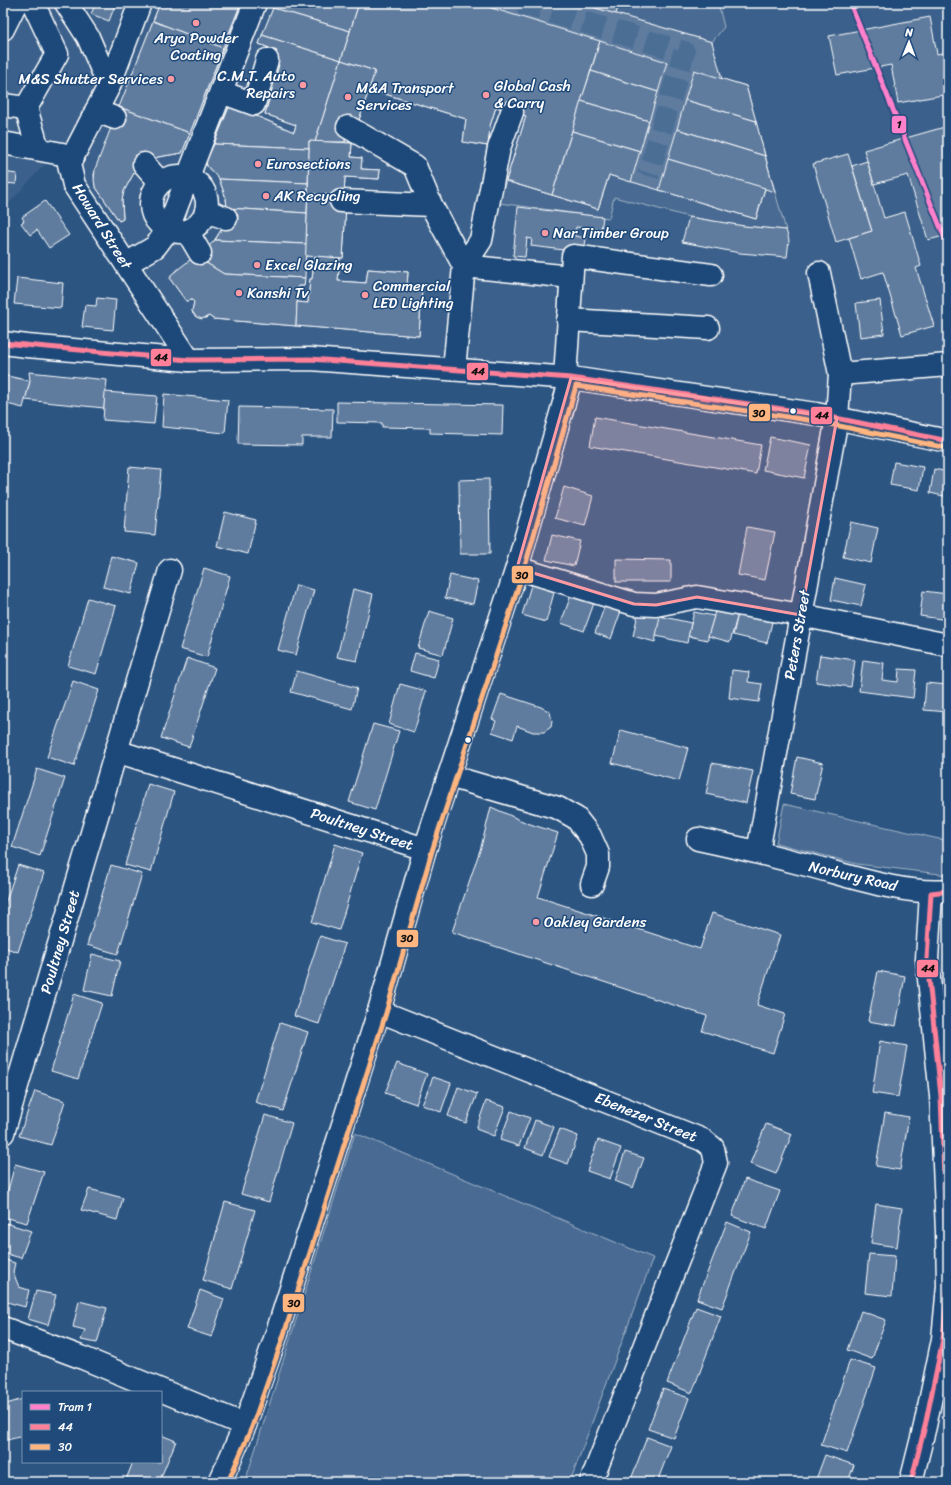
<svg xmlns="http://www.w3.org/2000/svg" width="951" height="1485" font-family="Sriracha,sans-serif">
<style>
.built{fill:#3b618b}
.green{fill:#486b92;stroke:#a4b5c8}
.building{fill:#5e7c9f;stroke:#fff;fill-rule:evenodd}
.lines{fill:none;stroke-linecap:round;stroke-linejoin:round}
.minor-tunnel{stroke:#4c6e95;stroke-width:22;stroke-dasharray:22 11;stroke-linecap:butt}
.minor-casing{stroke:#fff;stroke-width:25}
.minor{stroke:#1f4a7a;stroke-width:22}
.bus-1-casing{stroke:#1f4a7a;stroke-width:8}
.bus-2-casing{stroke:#1f4a7a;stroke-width:8}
.bus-1{stroke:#ff8098;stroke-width:5}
.bus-2{stroke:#ffb580;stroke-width:5}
.tram-1-casing{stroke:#1f4a7a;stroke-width:8}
.tram-1{stroke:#ff80cb;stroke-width:5}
.marked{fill:#ff9aa2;fill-opacity:0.2;stroke:#ff9aa2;stroke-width:3;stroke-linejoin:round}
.poi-dot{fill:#ff9aa2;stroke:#1f4a7a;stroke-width:1.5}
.bus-dot{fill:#fff;stroke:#1f4a7a;stroke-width:1.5}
.labels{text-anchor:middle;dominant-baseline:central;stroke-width:3;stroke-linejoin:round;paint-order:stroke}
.poi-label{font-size:15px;fill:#fff;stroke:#1f4a7a;text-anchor:start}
.street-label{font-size:15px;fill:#fff;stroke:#1f4a7a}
.line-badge{stroke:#1f4a7a;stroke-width:1.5}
.pale-badge-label{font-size:11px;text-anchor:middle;font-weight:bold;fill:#111}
</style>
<rect width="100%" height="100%" fill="#2c5582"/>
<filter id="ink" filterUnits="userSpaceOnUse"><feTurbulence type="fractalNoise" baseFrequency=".025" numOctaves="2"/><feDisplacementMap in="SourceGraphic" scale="8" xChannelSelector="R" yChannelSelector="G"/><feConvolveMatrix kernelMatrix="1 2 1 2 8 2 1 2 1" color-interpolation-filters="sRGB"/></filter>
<g filter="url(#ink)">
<g class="built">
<path d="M3 3H948V441L571 378 189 360 69 164 46 163 3 210Z"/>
<path d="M3 213 10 320V343H3Z"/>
</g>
<g class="green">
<path d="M619 3H718L724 27 712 42 616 14Z"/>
<path d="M609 175 756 218 765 188 775 192 786 230 744 226 689 217 614 197 609 218 499 203 506 181 598 209Z"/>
<path d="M784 804 948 841V875L857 864 776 843Z"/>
<path d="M355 1133 653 1258 570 1482H245Z"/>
</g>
<g class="building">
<path d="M96 3H116L109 21 91 14Z"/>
<path d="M160 3H241L182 153 158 157 149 161 134 173 124 191 122 200 123 219 119 221 95 186 94 174Z"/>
<path d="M160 3H241L223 48 153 21Z"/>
<path d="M275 3H475L494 9 496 3H579L712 42 722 79 746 86 775 192 765 188 756 219 609 175 598 209 506 181 526 116 496 107 490 126 488 146 463 142 466 119 369 89 359 120 354 119 345 131V142L352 143 351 157 362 158 361 169 380 170 379 179 345 177 344 195 346 206 343 258H340L338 281 366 283 368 269 408 272 407 286 422 287 419 336 213 319 209 316 206 318H199L193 314 192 311 194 302 192 300 186 301 170 279 172 274 212 244 223 227 227 208 226 198 219 179 207 166 206 161 230 105 294 132 296 125 265 114 279 65 273 63 277 51 259 44ZM305 256H315L312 279H310L308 303 297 302 298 286H304Z"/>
<path d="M275 3H359L350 31 273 8Z"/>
<path d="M359 3H475L600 41 552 195 506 181 526 116 496 107 490 126 488 146 463 142 466 119 369 89 375 71 341 60Z"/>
<path d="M579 3H619L616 14Z"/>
<path d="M273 8 350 31 341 60 262 35Z"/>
<path d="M930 17 937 54 948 52V94L898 103 891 65 837 75 829 36Z"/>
<path d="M153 21 223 48 190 133 119 107Z"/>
<path d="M262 35 341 60 315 142 309 141V148L214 144 230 105 294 132 296 125 265 114 279 65 273 63 277 51 259 44Z"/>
<path d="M600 41 667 62 658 92 591 71Z"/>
<path d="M341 60 375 71 359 120 354 119 345 131V142H315Z"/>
<path d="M694 70 746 86 756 121 685 100Z"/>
<path d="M591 71 658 92 649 121 581 101Z"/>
<path d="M685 100 756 121 765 156 677 129Z"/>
<path d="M581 101 649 121 640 151 572 131Z"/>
<path d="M119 107 190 133 182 153 158 157 149 161 134 173 124 191 122 200 123 219 119 221 95 186 94 180 95 169Z"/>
<path d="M948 126V235L928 240 908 175 874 184 864 150Z"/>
<path d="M677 129 765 156 775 192 668 159Z"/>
<path d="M572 131 640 151 631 182 609 175 598 209 552 195Z"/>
<path d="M309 141 352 143 351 157 362 158 361 169 380 170 379 179 345 177 344 195 308 194Z"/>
<path d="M214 144 309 148 308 183 219 179 207 166 206 161Z"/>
<path d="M848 154 872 231 836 242 813 164Z"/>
<path d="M668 159 765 188 756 219 659 190Z"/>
<path d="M867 161 884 218 905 212 921 266 916 268 934 326 902 335 883 272 861 279 849 238 872 231 852 166Z"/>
<path d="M3 172 17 174 16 184 3 183Z"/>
<path d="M219 179 308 183 307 213 227 208 226 198Z"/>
<path d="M308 194 341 195 346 206 343 258 305 256Z"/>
<path d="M45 201 69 235 49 248 37 230 30 235 21 223 24 221 22 217Z"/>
<path d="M518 207 603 217 601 230 576 227 575 236 586 238 585 246 573 245 572 251 531 246 532 239 527 238 525 257 513 256Z"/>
<path d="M227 208 307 213 306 244 215 240 223 227Z"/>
<path d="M689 217 744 226 786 230 789 240 787 257 740 253 682 242Z"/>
<path d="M215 240 306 244 305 278 224 274 195 256 204 251Z"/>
<path d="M195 256 224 274 305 278 304 286H298L296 326 213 319 209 316 202 319 196 317 192 311 194 302 192 300 186 301 170 279 172 274Z"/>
<path d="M315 256 340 258 338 281 366 283 368 269 408 272 407 286 422 287 419 336 296 326 297 302 308 303 310 279H312Z"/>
<path d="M17 278 63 283 61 308 14 304Z"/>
<path d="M97 298 116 300 113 330 82 327 85 305 96 306Z"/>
<path d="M880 300 884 334 860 337 856 303Z"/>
<path d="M29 372 107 380 104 408 25 400 30 381Z"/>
<path d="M3 375 30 381 23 408 3 403Z"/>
<path d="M105 392 157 396 154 424 103 420Z"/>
<path d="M164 394 228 400 225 433 162 427Z"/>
<path d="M337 402 503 405 502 435 430 433V428L382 427V423L337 422Z"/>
<path d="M239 407 333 409 332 437H302V445L238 444Z"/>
<path d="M595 417 761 445 756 474 590 446Z"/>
<path d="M770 437 811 445 804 478 763 470Z"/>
<path d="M894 462 923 467 919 490 890 485Z"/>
<path d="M129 467 161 470 155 535 124 532Z"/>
<path d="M934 469 948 472V497L930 493Z"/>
<path d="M489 479 490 554H460L459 480Z"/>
<path d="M564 487 593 496 585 526 555 518Z"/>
<path d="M225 512 256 520 248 554 217 546Z"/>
<path d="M851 522 878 528 871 563 843 557Z"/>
<path d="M747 527 775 532 765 580 738 575Z"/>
<path d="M552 535 580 541 574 566 546 560Z"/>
<path d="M111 556 139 563 131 594 103 587Z"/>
<path d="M616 559 671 560V582H616Z"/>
<path d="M204 568 230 576 207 657 180 649Z"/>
<path d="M450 575 478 581 473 604 445 598Z"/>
<path d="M835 578 866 585 861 606 831 600Z"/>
<path d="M532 582 555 589 546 622 522 615Z"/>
<path d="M296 585 314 590 296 655 278 650Z"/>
<path d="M353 589 373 594 357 661 337 657Z"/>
<path d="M923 591 948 594V620L920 616Z"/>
<path d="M571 595 594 603 584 631 561 623Z"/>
<path d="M88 598 116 606 96 674 68 666Z"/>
<path d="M605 605 621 611 611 639 595 633Z"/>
<path d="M716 608 738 614 730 642 708 636Z"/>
<path d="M639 609 661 614 655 642 633 636Z"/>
<path d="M429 611 453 618 443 655 418 648Z"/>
<path d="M694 612 714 616 708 636V640L688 636Z"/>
<path d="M738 614 772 622 767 643 733 635Z"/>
<path d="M660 616 691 623 687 643 656 636Z"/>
<path d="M415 653 439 659 434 678 410 671Z"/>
<path d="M820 655 855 660 851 687 816 682Z"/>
<path d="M187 658 215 668 189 747 161 738Z"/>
<path d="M863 660 884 663 882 680 898 682 899 669 916 670 913 698 859 691Z"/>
<path d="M732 670 749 672 748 682 762 684 759 702 729 698Z"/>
<path d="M297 671 357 688 352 709 291 692Z"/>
<path d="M73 681 99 690 74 766 47 757Z"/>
<path d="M926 683 948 685V712L924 710Z"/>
<path d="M400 684 426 691 414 732 389 724Z"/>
<path d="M501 694 541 707 550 712 552 721 551 727 544 732H533L517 726 513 739 492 732 496 721 492 719Z"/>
<path d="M373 724 399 731 375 810 349 802Z"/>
<path d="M621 730 688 748 679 781 612 763Z"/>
<path d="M797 757 823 763 815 799 790 794Z"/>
<path d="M712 763 753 771 746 803 706 794Z"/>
<path d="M37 769 65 778 40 856 12 847Z"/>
<path d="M148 784 174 792 151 872 125 865Z"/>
<path d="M491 807 527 823 558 833 538 897 700 949 712 913 780 935 757 1005 785 1014 773 1053 702 1031 707 1016 452 932 481 847Z"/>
<path d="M335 844 362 853 339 930 312 922Z"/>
<path d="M18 865 44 873 18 952 3 947V910Z"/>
<path d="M111 865 142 874 118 954 87 945Z"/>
<path d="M320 936 345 944 319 1024 294 1016Z"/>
<path d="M92 954 120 961 112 996 84 990Z"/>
<path d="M3 958 8 959 3 976Z"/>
<path d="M878 971 905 976 896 1026 868 1021Z"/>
<path d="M74 994 102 1003 78 1079 51 1071Z"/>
<path d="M280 1023 308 1032 283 1111 255 1102Z"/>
<path d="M880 1041 907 1046 898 1097 872 1093Z"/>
<path d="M397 1063 427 1074 416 1104 385 1093Z"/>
<path d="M433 1077 451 1083 441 1112 422 1105Z"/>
<path d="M458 1087 477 1094 466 1123 448 1116Z"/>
<path d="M35 1091 65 1101 51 1145 19 1136Z"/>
<path d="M486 1101 505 1107 494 1136 476 1129Z"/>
<path d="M511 1111 530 1118 519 1146 500 1140Z"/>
<path d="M885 1113 909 1117 900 1170 876 1166Z"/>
<path d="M265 1115 292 1123 269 1202 241 1194Z"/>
<path d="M535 1120 554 1127 543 1155 525 1148Z"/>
<path d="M766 1124 792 1134 776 1174 750 1164Z"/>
<path d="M560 1129 578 1136 568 1164 549 1157Z"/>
<path d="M598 1140 621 1148 610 1179 587 1171Z"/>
<path d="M625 1152 644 1158 633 1188 615 1181Z"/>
<path d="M15 1164 44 1172 27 1223 3 1217V1209Z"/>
<path d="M745 1179 780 1191 766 1229 732 1216Z"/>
<path d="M89 1189 123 1198 117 1220 81 1210Z"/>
<path d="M225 1202 255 1210 232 1289 203 1280Z"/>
<path d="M876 1204 902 1208 897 1247 871 1243Z"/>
<path d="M3 1222 31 1231 21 1258 3 1253Z"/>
<path d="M727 1222 751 1232 722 1308 697 1299Z"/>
<path d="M869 1254 895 1256 892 1296 865 1293Z"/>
<path d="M3 1259 15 1263 13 1272 19 1287 29 1290 25 1307 7 1302 3 1295Z"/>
<path d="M200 1290 224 1299 212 1337 187 1329Z"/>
<path d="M36 1291 56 1295 48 1325 28 1319Z"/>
<path d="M79 1301 107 1308 97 1343 81 1340 85 1330 73 1327Z"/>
<path d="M696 1307 721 1316 692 1393 667 1383Z"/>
<path d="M861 1311 886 1320 872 1359 847 1350Z"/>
<path d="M850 1360 876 1368 847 1453 821 1445Z"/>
<path d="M663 1389 689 1398 674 1438 648 1429Z"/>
<path d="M23 1399V1436L3 1441V1405Z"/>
<path d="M161 1435 176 1441 159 1482H125L133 1462H161Z"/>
<path d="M647 1437 671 1446 657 1482H630Z"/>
<path d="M825 1455 854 1465 848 1482H815Z"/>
</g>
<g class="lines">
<path class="minor-tunnel" d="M520 3 684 52 648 176"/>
<g class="minor-casing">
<g id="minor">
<path d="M33 3 57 54 26 108 38 149"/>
<path d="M66 3 88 37 109 86"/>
<path d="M140 3 109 86 69 164 74 185 189 360"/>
<path d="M3 29 16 3"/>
<path d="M221 92 254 104 267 60"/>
<path d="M3 105 26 108"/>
<path d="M96 111 115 118"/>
<path d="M348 127 415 166 431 205"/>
<path d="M3 143 73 156"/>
<path d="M144 164 160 182"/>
<circle cx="179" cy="204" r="28"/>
<path d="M341 201 431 205 464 266 481 240 499 148 512 112"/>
<path d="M206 211 226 218"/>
<path d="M187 231 200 253"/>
<path d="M126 264 155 247 167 231 255 3"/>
<path d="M568 320 708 328"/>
<path d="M3 343 27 346 189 360 310 359 571 378 816 414 948 441"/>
<path d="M454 369 464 266 571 277"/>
<path d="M840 374 948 365"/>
<path d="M565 377 573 256 711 275"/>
<path d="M517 568 634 604 656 605 697 597 801 615 948 645"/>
<path d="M116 751 425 849"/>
<path d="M449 776 558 808 576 818 590 836 598 854V867L592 884"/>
<path d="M698 839C736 847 773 856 811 866 852 877 905 895 948 891"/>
<path d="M758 852 837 418 840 374 819 273"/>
<path d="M379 1011 703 1140 713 1148 716 1163 591 1482"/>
<path d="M3 1133 170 570"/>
<path d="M3 1328 83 1358 245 1425"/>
<path d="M220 1482 245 1425 274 1342 379 1011 425 849 517 568 571 378"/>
<path d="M911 1482 925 1426 943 1339 948 1286 947 1231 941 1096 927 959 931 893"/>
</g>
</g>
<use href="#minor" class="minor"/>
<g class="bus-1-casing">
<g id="bus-1">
<path d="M3 343 189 360 310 359 571 378 816 414 948 441"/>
<path d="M911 1482 925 1426 943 1339 948 1286 941 1096 927 959 931 893 948 891"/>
</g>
</g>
<g class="bus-2-casing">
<path id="bus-2" d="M228 1482 252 1427 281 1344 386 1013 432 851 524 570 576 386 815 421 947 448"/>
</g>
<use href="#bus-1" class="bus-1"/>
<use href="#bus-2" class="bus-2"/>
<g class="tram-1-casing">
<path id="tram-1" d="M850 3 948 246"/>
</g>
<use href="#tram-1" class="tram-1"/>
</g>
</g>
<path class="marked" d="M571 378 837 418 801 615 697 597 656 605 634 604 517 568Z"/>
<g class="poi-dot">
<circle cx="196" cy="23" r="4"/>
<circle cx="171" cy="79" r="4"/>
<circle cx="303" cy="85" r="4"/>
<circle cx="486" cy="95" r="4"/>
<circle cx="348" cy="97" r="4"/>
<circle cx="258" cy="164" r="4"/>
<circle cx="266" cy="196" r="4"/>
<circle cx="545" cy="233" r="4"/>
<circle cx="257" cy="265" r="4"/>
<circle cx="239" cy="293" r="4"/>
<circle cx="365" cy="295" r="4"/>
<circle cx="536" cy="922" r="4"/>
</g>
<g class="bus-dot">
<circle cx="793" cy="411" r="3.5"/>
<circle cx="468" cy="740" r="3.5"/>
</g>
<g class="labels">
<g class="poi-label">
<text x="196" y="38" text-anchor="middle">Arya Powder<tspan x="196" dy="17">Coating</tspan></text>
<text x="295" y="76" text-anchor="end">C.M.T. Auto<tspan x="295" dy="17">Repairs</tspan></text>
<text x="163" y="79" text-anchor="end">M&amp;S Shutter Services</text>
<text x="494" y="86">Global Cash<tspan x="494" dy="17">&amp; Carry</tspan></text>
<text x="356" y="88">M&amp;A Transport<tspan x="356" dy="17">Services</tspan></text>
<text x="266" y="164">Eurosections</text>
<text x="274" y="196">AK Recycling</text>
<text x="553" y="233">Nar Timber Group</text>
<text x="265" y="265">Excel Glazing</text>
<text x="373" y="286">Commercial<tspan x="373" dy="17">LED Lighting</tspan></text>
<text x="247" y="293">Kanshi Tv</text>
<text x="544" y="922">Oakley Gardens</text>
</g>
<g class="street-label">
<text transform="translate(102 226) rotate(58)">Howard Street</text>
<text transform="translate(797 635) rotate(-80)">Peters Street</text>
<text transform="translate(362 829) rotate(18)">Poultney Street</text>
<text transform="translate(853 876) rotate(13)">Norbury Road</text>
<text transform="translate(60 942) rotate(-74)">Poultney Street</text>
<text transform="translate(646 1117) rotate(22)">Ebenezer Street</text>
</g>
</g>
<g class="line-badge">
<rect x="891" y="115" width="16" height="19" rx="4" fill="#ff80cb"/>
<rect x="150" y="348" width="22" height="19" rx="4" fill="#ff8098"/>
<rect x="466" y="362" width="23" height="19" rx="4" fill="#ff8098"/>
<rect x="748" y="403" width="23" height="19" rx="4" fill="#ffb580"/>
<rect x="810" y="406" width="23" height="19" rx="4" fill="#ff8098"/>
<rect x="511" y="565" width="23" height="19" rx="4" fill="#ffb580"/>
<rect x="396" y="929" width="23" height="19" rx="4" fill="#ffb580"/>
<rect x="916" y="959" width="23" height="19" rx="4" fill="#ff8098"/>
<rect x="282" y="1293" width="23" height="20" rx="4" fill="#ffb580"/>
</g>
<g class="pale-badge-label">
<text x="899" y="128">1</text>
<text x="161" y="361">44</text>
<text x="478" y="375">44</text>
<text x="759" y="417">30</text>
<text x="822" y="419">44</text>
<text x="522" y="579">30</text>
<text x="407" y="942">30</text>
<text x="928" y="972">44</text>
<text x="294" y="1307">30</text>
</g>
<rect width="951" height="1485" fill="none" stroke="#1f4a7a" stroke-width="16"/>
<rect x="8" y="8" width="935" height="1469" fill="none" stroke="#fff" stroke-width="1.5" filter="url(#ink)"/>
<rect x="22" y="1391" width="140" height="72" fill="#1f4a7a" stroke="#7992af"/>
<rect x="30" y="1404" width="20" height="6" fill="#ff80cb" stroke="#7992af"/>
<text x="58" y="1411" font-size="12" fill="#ffffff">Tram 1</text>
<rect x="30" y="1424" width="20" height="6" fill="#ff8098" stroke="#7992af"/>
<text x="58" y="1431" font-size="12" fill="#ffffff">44</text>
<rect x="30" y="1444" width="20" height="6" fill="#ffb580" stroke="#7992af"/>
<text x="58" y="1451" font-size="12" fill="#ffffff">30</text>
<g transform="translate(909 42) rotate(1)" stroke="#1f4a7a" stroke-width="3" paint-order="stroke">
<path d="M0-3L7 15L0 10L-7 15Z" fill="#ffffff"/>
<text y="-6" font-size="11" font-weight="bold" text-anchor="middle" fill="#ffffff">N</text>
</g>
</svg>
